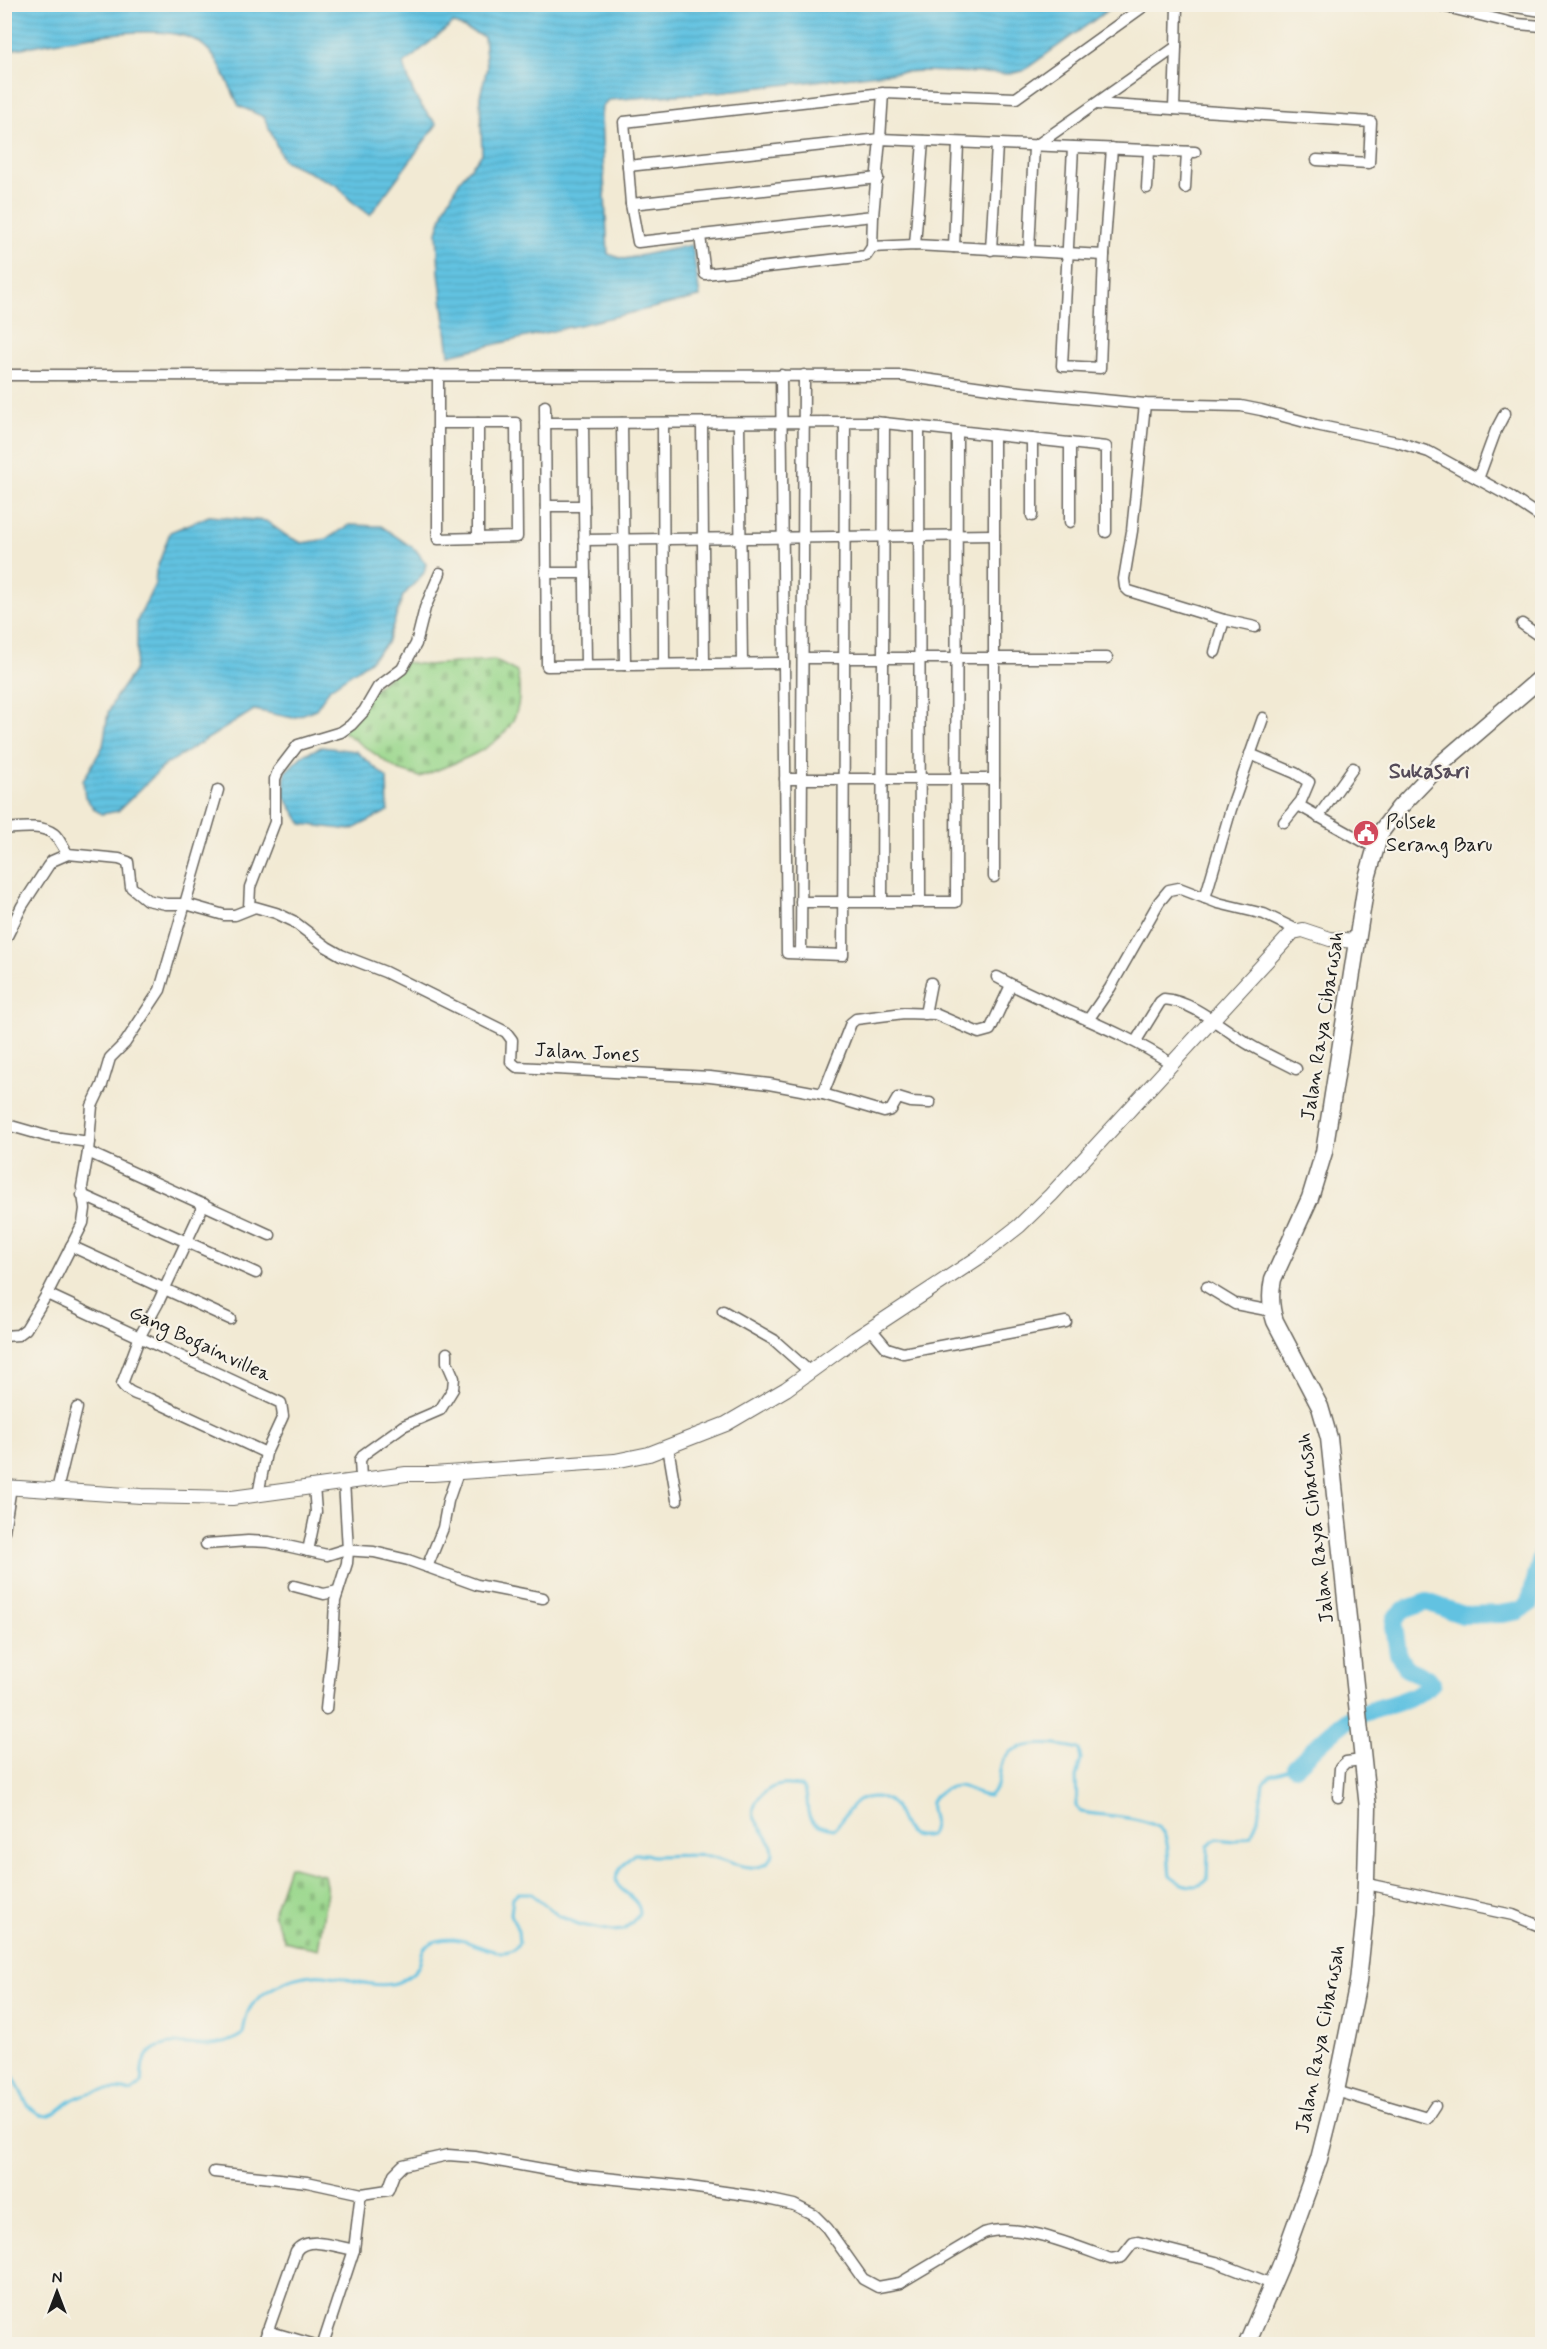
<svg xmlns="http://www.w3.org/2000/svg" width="1547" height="2349" font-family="Mynerve,sans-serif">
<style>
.cemetery{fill:url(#cemetery-stones);stroke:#5b7a54;stroke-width:1.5}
.water{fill:url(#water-rules);stroke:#3f6f7e;stroke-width:1.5}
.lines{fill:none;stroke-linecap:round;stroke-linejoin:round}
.stream{stroke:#62c2e1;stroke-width:3}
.river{stroke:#62c2e1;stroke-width:18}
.minor-casing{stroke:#67645c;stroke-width:13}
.tertiary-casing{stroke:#67645c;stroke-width:16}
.primary-casing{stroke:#67645c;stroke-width:19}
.minor{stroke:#fff;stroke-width:10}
.tertiary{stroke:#fff;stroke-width:14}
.primary{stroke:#fff;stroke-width:16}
.labels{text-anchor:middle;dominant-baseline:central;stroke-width:4.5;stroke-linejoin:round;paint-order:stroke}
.poi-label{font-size:20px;fill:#1c1c1c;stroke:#f7f3e8;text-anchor:start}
.street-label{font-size:20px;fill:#1c1c1c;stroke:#f7f3e8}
.quarter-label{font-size:22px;font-weight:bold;fill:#544a58;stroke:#f7f3e8}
</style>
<defs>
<pattern id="cemetery-stones" width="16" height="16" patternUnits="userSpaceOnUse" patternTransform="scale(1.5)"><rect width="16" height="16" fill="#9ad78c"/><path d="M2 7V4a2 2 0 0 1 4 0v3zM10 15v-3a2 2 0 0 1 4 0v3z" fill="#84b878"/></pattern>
<pattern id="water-rules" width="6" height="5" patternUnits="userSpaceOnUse" patternTransform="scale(1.5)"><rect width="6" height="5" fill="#62c2e1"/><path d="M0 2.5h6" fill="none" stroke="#54a6c0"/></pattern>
</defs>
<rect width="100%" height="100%" fill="#f7f3e8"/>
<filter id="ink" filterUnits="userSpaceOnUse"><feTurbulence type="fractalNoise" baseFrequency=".0167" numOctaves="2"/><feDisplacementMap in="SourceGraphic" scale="12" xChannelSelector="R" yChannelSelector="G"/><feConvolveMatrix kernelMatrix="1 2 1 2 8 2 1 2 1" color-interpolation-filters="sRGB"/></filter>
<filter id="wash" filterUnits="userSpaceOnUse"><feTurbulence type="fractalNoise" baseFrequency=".008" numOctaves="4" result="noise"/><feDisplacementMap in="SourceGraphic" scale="24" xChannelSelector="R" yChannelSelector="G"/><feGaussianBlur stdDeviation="1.35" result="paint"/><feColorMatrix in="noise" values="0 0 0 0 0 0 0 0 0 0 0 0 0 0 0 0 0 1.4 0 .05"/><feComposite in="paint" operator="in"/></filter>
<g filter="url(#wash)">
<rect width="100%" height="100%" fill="#f2ead4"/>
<g class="cemetery">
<path d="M494 660 517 672C532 743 471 755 420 777L398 770 342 731 359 703 404 662 427 665Z"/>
<path d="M289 1866 324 1875 327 1891 318 1950 285 1941 273 1914Z"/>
</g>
<g class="water">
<path d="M5 4H1115V5L1023 71 1009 74 921 71 887 73 717 92 608 100 602 107 601 117 608 254 624 259 692 245 700 297 449 355 439 272 437 232 445 207 460 180 482 154 480 96 487 68 484 37 453 23 404 64C411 91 417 104 437 124L370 215 350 200 338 186 283 160 264 117 239 106C229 86 221 61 204 46 169 16 58 42 14 49L5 54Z"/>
<path d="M209 516 266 521 287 536 302 543 327 539 349 525 381 526 416 550 426 564 424 573 403 596 387 643 370 661 330 688 316 709 293 718 254 710 165 765 118 811 102 814 95 810 85 797 83 781 103 746 108 713 115 698 134 671 137 655V621L155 584 156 571 170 532Z"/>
<path d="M321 747 356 751 387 778 388 811 351 830 302 824 284 796 285 772 303 755Z"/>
</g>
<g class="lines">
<path class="stream" d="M4 2072 9 2071C20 2082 20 2099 33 2110 37 2114 44 2117 50 2115 57 2113 63 2106 69 2102 85 2091 113 2087 132 2091L141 2084C142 2077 141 2067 144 2061 154 2037 188 2045 208 2045 220 2045 233 2041 243 2034 244 2027 245 2019 248 2012 257 1991 293 1976 314 1975 338 1973 364 1988 391 1984 400 1983 412 1975 418 1967 421 1963 421 1955 423 1950 428 1941 443 1939 452 1939 472 1938 505 1966 519 1943L518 1931 511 1914 513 1897 518 1893H530L559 1916 581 1925 612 1931 624 1930 640 1914C639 1886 591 1893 634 1854H646L652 1856C670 1856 690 1854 707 1856 724 1858 750 1874 766 1864 786 1850 757 1829 754 1816 751 1801 768 1786 782 1785 788 1784 795 1786 801 1786 817 1803 792 1822 834 1829 843 1821 848 1808 858 1801 863 1798 870 1797 876 1797 911 1800 890 1844 930 1835 938 1816 929 1817 931 1803 932 1797 936 1795 940 1792 966 1777 966 1795 989 1796 1004 1783 996 1773 1004 1759 1016 1739 1060 1744 1079 1749L1081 1760 1076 1777 1077 1807 1081 1812C1099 1816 1150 1816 1162 1831 1170 1842 1168 1863 1170 1876 1180 1885 1197 1891 1207 1880L1208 1846 1217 1839 1235 1841 1251 1835 1258 1818 1263 1783 1271 1775 1295 1767"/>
<path class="river" d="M1295 1767C1308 1755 1338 1724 1351 1718 1378 1705 1410 1705 1432 1683L1428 1678 1407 1669 1398 1654 1394 1626 1395 1619 1404 1610 1427 1602 1463 1615 1501 1614 1519 1611 1529 1604 1542 1554"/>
</g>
</g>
<g filter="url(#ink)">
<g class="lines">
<g class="minor-casing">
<g id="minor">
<path d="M1434 4 1517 24 1542 26"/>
<path d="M1497 4 1542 11"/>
<path d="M883 93 880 139 628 166 624 122 883 93 1016 98 1147 4"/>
<path d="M1096 104 1371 122 1369 163 1317 160"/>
<path d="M1174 109 1176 47"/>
<path d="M1073 147 1062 366 1100 368 1104 255"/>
<path d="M628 166 631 204 878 178"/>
<path d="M1147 188 1149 150"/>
<path d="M1185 188 1187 152"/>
<path d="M631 204 638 242 873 216"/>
<path d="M700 236 705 274 866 256 872 247 873 216 880 139 1195 152"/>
<path d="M915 245 923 141"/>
<path d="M872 247 915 245 1104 255 1112 148"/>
<path d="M954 247 958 143"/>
<path d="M991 250 997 145"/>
<path d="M1029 250 1034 147 1176 47 1177 4"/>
<path d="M4 375 903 376 1011 391 1145 404 1241 406 1261 410 1316 425 1397 442 1429 452 1509 496 1542 518"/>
<path d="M438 375V539L517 537 516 423H438"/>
<path d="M781 375 787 953 843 955 845 422"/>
<path d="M1145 404 1132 531 1124 579 1125 587 1129 591 1224 620 1255 627"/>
<path d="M545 406 547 666 784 663"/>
<path d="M478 423V538"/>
<path d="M545 423 875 422 1106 447V532"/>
<path d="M583 423 586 665"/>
<path d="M622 423 625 665"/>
<path d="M663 423 664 664"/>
<path d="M702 423 704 664"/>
<path d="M739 423 742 663"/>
<path d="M919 427 920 902"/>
<path d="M1032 439V516"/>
<path d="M1070 443V522"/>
<path d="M1478 479 1496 430 1505 413"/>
<path d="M546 506H584"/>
<path d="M584 540 994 535"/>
<path d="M546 573H585"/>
<path d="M1522 624 1542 638"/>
<path d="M1215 652 1224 620"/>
<path d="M803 658H1107"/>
<path d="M1250 754 1295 773 1309 782 1301 801 1284 822"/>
<path d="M785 779H994"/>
<path d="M1298 805 1375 848"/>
<path d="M1318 817 1353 768"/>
<path d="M4 829C19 828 41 824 54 834 59 838 63 848 68 854L119 859 128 862 131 887 147 900 166 904H186L224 915H235L255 907 276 913 293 921 327 947 341 955 385 972 506 1032 512 1040 511 1062 517 1067 710 1077 769 1084 823 1094 884 1112 891 1110 898 1098 911 1102 930 1103"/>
<path d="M994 877V435"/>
<path d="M1205 898 1231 809 1263 718"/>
<path d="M801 902H956L957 431"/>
<path d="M882 902 884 423"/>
<path d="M249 908 250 887 275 822V779L278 771 298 745 341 732 351 725 364 711 378 687 402 669 416 644 425 608 440 573"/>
<path d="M4 942 22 906 48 866 52 861 68 854"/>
<path d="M801 954 804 375"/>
<path d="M997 977C1055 1009 1118 1028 1172 1064"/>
<path d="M925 1014 931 983"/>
<path d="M1088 1020 1110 988 1159 902 1169 890 1179 888 1218 903 1264 914 1297 930"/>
<path d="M1136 1041 1160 1002 1164 999C1194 1001 1225 1031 1250 1045 1265 1054 1281 1061 1296 1069"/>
<path d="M823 1094 851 1023 856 1019 904 1013 935 1014 979 1033 990 1030 1011 985"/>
<path d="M4 1124 46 1136 89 1142"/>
<path d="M88 1152 270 1235"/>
<path d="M82 1195 256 1273"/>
<path d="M204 1204 158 1303 140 1336 122 1384C128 1393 140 1396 150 1399L266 1453"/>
<path d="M71 1246 230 1319"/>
<path d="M1207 1287 1235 1304 1272 1311"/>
<path d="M47 1294 281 1403 283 1416 266 1453 258 1495"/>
<path d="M723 1311 774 1340 810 1372"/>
<path d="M871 1329 887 1348 903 1353 1066 1322"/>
<path d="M4 1336 18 1335 26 1329 47 1294 83 1223 85 1209 82 1187 88 1152 92 1106 102 1085 110 1058 125 1043 160 990 218 790"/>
<path d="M668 1447 677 1500"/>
<path d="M361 1479 360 1460 364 1454 403 1426 440 1410 453 1389 454 1378 447 1362V1353"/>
<path d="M57 1490 77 1408"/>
<path d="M4 1531 11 1487"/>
<path d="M206 1544 248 1541 269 1542 327 1555 343 1550 374 1552 408 1560 477 1585 543 1598"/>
<path d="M308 1551 316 1512 314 1486"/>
<path d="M427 1567 443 1528 448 1501 458 1472"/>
<path d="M294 1586 324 1594 338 1591"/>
<path d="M326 1709 333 1642 335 1601 347 1563 348 1550 344 1481"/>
<path d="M1338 1797 1340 1768 1346 1762 1362 1760"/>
<path d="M1367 1884 1513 1915 1542 1927"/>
<path d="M1336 2091 1427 2118 1435 2106"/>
<path d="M214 2172 307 2182 362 2194"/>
<path d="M267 2331 312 2344"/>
<path d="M263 2344 296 2251C307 2235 338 2247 354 2250L360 2200 362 2194 388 2190 394 2174 403 2165 448 2155 475 2157 576 2175 683 2186 753 2196 794 2205 814 2215 827 2228 863 2279 878 2287 900 2283 984 2233C1019 2221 1077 2247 1111 2259L1122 2257 1133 2243 1138 2242 1216 2262 1272 2284"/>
<path d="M323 2344 354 2250"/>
</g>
</g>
<g class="tertiary-casing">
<path id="tertiary" d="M4 1487 141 1496 232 1498 406 1474H433L615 1461 649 1454 726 1424 786 1389 855 1339 978 1258 1019 1226 1051 1195 1293 932 1303 930 1330 939 1357 941"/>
</g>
<g class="primary-casing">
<path id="primary" d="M1247 2344 1280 2267 1319 2159 1336 2091 1358 1982 1365 1914 1368 1808 1329 1438 1320 1407 1275 1321C1270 1306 1270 1293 1273 1279L1310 1198 1324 1152 1367 878 1380 833 1399 808 1442 763 1542 677"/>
</g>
<use href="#minor" class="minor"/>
<use href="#tertiary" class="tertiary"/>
<use href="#primary" class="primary"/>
</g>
</g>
<defs>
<g id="civic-disc" transform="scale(1.35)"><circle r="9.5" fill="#d1495b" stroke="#f7f3e8"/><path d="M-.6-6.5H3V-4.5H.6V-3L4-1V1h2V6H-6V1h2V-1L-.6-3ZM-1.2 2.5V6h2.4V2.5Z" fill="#fff"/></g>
</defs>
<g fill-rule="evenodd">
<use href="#civic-disc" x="1366" y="833"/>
</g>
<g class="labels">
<g class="poi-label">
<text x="1386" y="822">Polsek<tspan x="1386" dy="23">Serang Baru</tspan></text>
</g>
<g class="street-label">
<text transform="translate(1323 1026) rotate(-81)">Jalan Raya Cibarusah</text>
<text transform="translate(587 1053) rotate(3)">Jalan Jones</text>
<text transform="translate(200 1344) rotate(25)">Gang Bogainvillea</text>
<text transform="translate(1316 1528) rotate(-97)">Jalan Raya Cibarusah</text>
<text transform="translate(1321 2039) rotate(-79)">Jalan Raya Cibarusah</text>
</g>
<g class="quarter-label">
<text x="1429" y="772">Sukasari</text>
</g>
</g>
<rect width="1547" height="2349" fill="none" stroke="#f7f3e8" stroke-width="24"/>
<g transform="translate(57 2292)" stroke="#f7f3e8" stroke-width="4.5" paint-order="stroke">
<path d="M0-4.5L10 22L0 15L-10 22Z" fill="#1c1c1c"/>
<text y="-9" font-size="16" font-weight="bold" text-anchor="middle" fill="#1c1c1c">N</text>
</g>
</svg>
